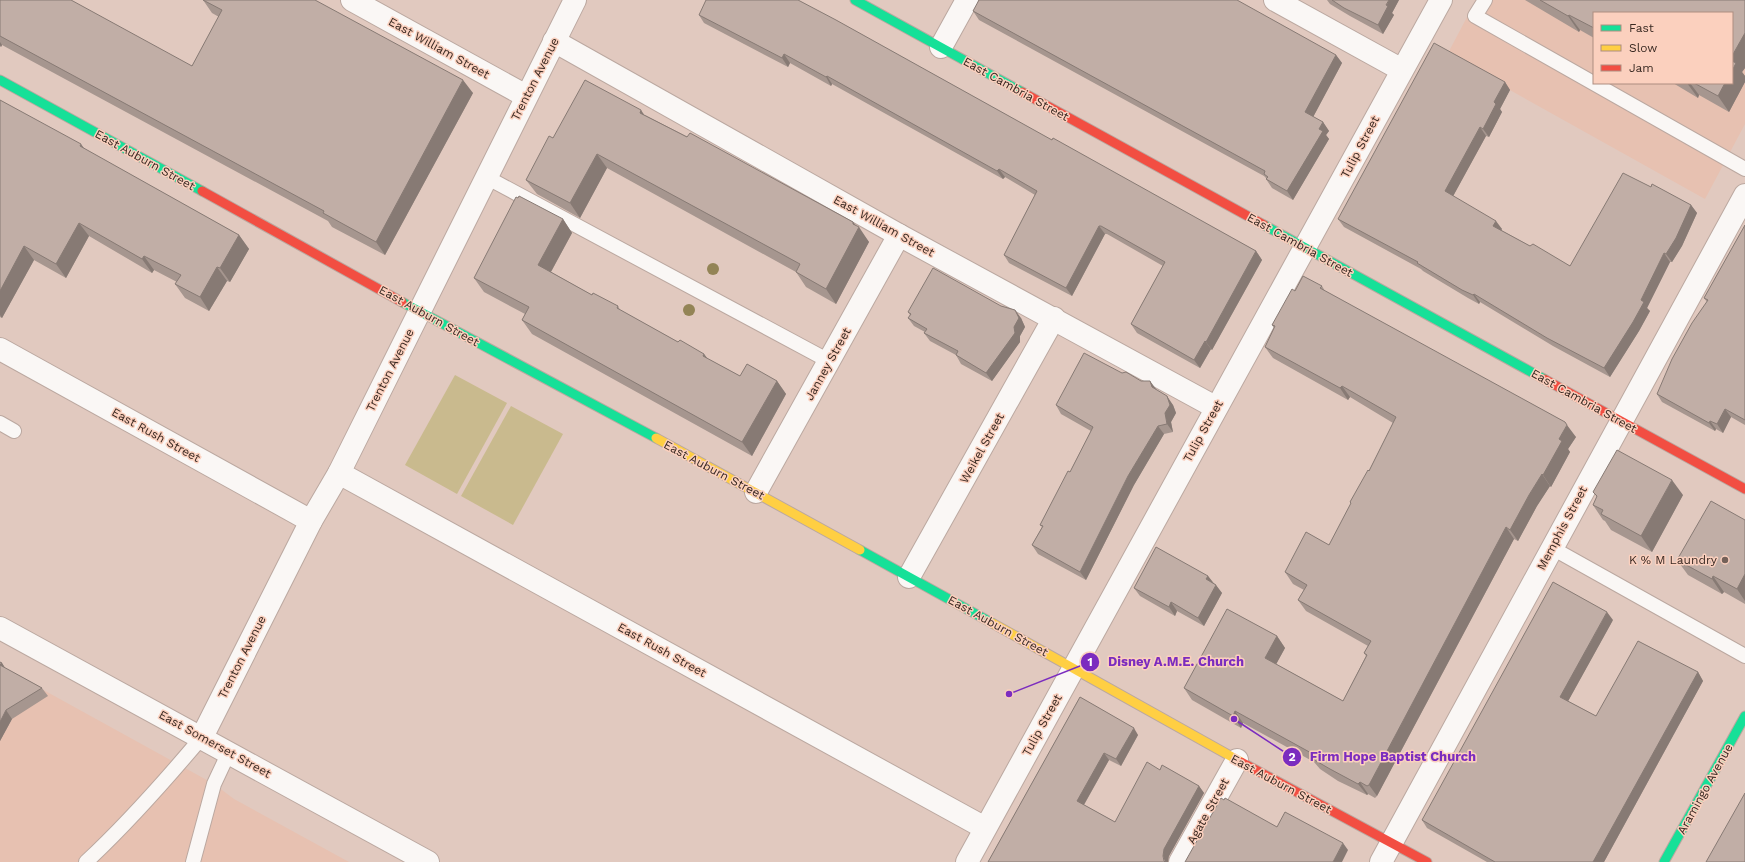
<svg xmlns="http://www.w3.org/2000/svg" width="1745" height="862" font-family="'Work Sans',sans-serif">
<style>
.built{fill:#e7c1b1;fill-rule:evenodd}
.green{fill:#c9ba8e}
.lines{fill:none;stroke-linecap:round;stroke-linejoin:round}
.lane-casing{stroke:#bba8a0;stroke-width:16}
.street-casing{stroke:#bba8a0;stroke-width:24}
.fast-casing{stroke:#bba8a0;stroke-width:11}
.slow-casing{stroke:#bba8a0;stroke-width:11}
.jam-casing{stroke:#bba8a0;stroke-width:11}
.lane{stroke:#faf7f5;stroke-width:14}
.street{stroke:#faf7f5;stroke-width:22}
.fast{stroke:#16e098;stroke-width:9}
.slow{stroke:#ffcf43;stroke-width:9}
.jam{stroke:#f24e42;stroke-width:9}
.tree{fill:#938456}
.wall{fill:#a6968f}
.shaded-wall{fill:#877a74}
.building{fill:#c1aea6;stroke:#877a74}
.poi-dot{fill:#746159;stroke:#fbd0be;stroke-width:1.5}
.labels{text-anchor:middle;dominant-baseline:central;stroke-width:3;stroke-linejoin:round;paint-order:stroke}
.street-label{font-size:12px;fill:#392922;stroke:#fbd0be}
.poi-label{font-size:12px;fill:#392922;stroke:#fbd0be;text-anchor:end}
.leader{fill:none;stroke:#7b2cbf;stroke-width:1.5}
.callout-dot{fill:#7b2cbf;stroke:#fbd0be;stroke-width:1.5}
.mark-label{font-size:12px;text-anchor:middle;font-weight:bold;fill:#fff}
.callout-label{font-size:13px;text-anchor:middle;font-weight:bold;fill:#7b2cbf;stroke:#fbd0be;stroke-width:3;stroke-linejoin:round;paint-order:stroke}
</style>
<rect width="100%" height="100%" fill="#e1c9bf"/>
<g class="built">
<path d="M1476 0H1745V124L1705 199 1447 55ZM1594 13H1732V83H1594Z"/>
<path d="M9 671 214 784 234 799 349 862H0V687Z"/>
</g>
<g class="green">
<path d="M455 375 507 403 457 494 405 465Z"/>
<path d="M511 406 563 434 513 525 461 496Z"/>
</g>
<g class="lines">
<g class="lane-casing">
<g id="lane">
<path d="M1485 0 1475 16 1745 169"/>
<path d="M486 177 829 361"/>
<path d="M0 423 14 431"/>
<path d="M1552 548 1745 656"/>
<path d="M86 862C128 823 165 781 202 737"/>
<path d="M193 862 214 784 229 752"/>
</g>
</g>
<g class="street-casing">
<g id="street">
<path d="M352 0 526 96"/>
<path d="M1275 0 1402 70"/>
<path d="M554 41 899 235 1215 407"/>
<path d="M941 47 967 0"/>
<path d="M0 349 311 521"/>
<path d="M339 473 985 828"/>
<path d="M756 492 899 235"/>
<path d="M909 577 1054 318"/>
<path d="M0 628 428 862"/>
<path d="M202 737 311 521 339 473 575 0"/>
<path d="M967 862 1441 0"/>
<path d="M1180 862 1237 760"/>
<path d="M1381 862 1745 195"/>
</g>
</g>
<g class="fast-casing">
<g id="fast">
<path d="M855 0 1022 92"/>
<path d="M0 80 202 191"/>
<path d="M1264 225 1544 379"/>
<path d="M402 302 656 438"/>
<path d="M860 550 992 623"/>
<path d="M1664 862 1745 716"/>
</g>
</g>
<g class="slow-casing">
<g id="slow">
<path d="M656 438 860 550"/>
<path d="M992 623 1241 762"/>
</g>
</g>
<g class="jam-casing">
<g id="jam">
<path d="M1022 92 1264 225"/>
<path d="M202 191 402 302"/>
<path d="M1544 379 1745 489"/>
<path d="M1241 762 1427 862"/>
</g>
</g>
<use href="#lane" class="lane"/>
<use href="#street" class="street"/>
<use href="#fast" class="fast"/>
<use href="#slow" class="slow"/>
<use href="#jam" class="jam"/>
</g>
<g class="tree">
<circle cx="713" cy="269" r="6"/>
<circle cx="689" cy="310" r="6"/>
</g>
<g class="wall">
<path d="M0 0 192 66 219 17 212 13 203 0 473 93 385 255 332 227 328 221 2 45 1 47 0 46Z"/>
<path d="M1327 0H1399L1392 13 1394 15 1383 34 1350 16 1330 4Z"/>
<path d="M1525 0H1745V68L1742 72 1745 76V82L1729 112 1699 95 1698 98 1673 83H1732L1594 13V38L1580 30 1579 32Z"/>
<path d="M973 11 1336 55 1342 63 1313 117 1323 122 1329 131 1326 135 1329 139 1293 200 1272 188 1266 179H1267L1264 176 979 20Z"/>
<path d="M699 15 1052 140 1256 251 1262 260 1212 350 1211 349 1200 368 1137 333 1131 324 1163 266 1107 234H1105L1072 296 1009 263 1004 255 1035 195 1005 177 1003 179 832 84 831 86 790 63 788 67 704 23Z"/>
<path d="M1505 82 1510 90 1500 109 1502 112 1489 137 1486 136 1453 196 1502 229 1501 230 1530 246 1570 266 1651 187 1691 205 1697 213 1682 246 1672 262H1670L1647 308 1650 311 1639 331 1610 377 1553 346 1480 302 1479 304 1468 298 1423 271 1421 269 1344 227 1338 219Z"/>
<path d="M0 100 85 150 239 235 249 249 230 282 227 281 209 311 185 298 175 284 177 282 154 270 152 273 89 236 66 278 34 260 2 318 0 317Z"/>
<path d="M645 115 853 222 869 242 836 304 806 287 796 272 607 168 580 218 537 194 526 180 553 138Z"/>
<path d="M563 219 572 233 551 272 592 295 618 306 620 310 678 342 704 354 708 359 740 376 777 381 786 394 752 456 532 334 522 320 525 314 484 292 474 278Z"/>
<path d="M1745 225V425L1731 417 1723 433 1716 429 1715 431 1662 402 1657 394 1707 302 1704 298Z"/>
<path d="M1322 286 1325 291 1576 437 1568 449 1570 452 1551 487 1550 486 1537 506 1518 541 1514 539 1377 796 1375 798 1368 794 1367 795 1338 781 1320 769 1314 762 1243 723 1241 728 1192 700 1184 688 1277 636 1285 648 1276 664 1343 701 1366 656 1364 653 1368 646 1306 611 1298 600 1304 590 1293 584 1285 572 1329 545 1351 504 1350 502 1369 471 1393 423 1350 397 1348 400 1273 358 1265 347 1274 328 1272 325 1295 291Z"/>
<path d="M908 312 1021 318 1025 327 1020 336V342L992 381 961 364 956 355 930 341 924 333 925 332 914 326 908 318 910 315Z"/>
<path d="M1141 381H1150L1156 390 1173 405 1176 413 1171 422 1173 432 1164 434 1134 485 1086 580 1038 554 1032 545 1042 527 1040 525 1070 472 1091 431 1061 414 1056 405Z"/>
<path d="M1593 492 1683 495 1652 552 1611 530 1605 521 1603 520 1593 505 1597 497Z"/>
<path d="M1745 520V604L1724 592 1722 594 1688 575 1677 560Z"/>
<path d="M1208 576 1222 593 1204 626 1177 611 1175 616 1140 596 1134 588Z"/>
<path d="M1613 620 1568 701 1596 716 1698 672 1703 681 1604 862H1487L1427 828 1422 820Z"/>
<path d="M0 662 2 663 5 668 42 688 48 696 12 719 0 741Z"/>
<path d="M1080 697 1138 735 1121 766 1109 760 1084 805 1115 822 1160 770 1199 786 1204 793 1169 856 988 862Z"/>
</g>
<g class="shaded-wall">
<path d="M1389 0H1399L1392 13 1394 15 1383 34 1378 25Z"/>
<path d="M1569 15 1580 30 1579 32 1568 16Z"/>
<path d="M1745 33V68L1742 72 1745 76V82L1729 112 1718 96 1725 83H1732V56Z"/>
<path d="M0 42 2 45 1 47 0 45Z"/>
<path d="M784 54 790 63 788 67 782 58Z"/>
<path d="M1336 55 1342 63 1311 121 1305 112Z"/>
<path d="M827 76 832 84 831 86 826 77Z"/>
<path d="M463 80 473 93 385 255 376 242Z"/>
<path d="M1505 82 1510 90 1500 109 1502 112 1489 137 1483 129 1494 102Z"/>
<path d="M1687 83H1690L1699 95 1698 98Z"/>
<path d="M641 110 651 125 640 113Z"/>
<path d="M1323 122 1329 131 1326 135 1329 139 1293 200 1287 191Z"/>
<path d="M1480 127 1486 136 1451 200 1445 191Z"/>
<path d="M81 144 91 158 80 146Z"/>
<path d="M597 154 607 168 580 218 570 203Z"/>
<path d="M999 169 1005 177 1003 179 997 171Z"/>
<path d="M1691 205 1697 213 1682 246 1672 262 1666 254Z"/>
<path d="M563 219 572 233 547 279 538 265Z"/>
<path d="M1496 221 1502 229 1499 234 1493 226Z"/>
<path d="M853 222 858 228 859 227 869 242 836 304 826 289Z"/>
<path d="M79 223 89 236 66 278 56 264Z"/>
<path d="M1099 226 1105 234 1072 296 1066 288Z"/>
<path d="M239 235 249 249 230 282 220 268Z"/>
<path d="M24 246 34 260 2 318 0 315V291Z"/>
<path d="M1256 251 1262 260 1212 350 1206 342Z"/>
<path d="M1664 253 1670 262 1647 308 1650 311 1639 331 1610 377 1604 368 1641 300Z"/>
<path d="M144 256 154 270 152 273 142 259Z"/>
<path d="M217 267 227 281 209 311 200 297Z"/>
<path d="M1474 294 1480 302 1479 304 1473 295Z"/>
<path d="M1015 310 1021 318 1025 327 1020 336V342L992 381 986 373 1014 327Z"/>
<path d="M1205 341 1211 349 1200 368 1194 360Z"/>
<path d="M704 354 714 368 703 356Z"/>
<path d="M777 381 786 394 752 456 742 442Z"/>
<path d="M1150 381 1156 389 1158 396 1152 387Z"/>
<path d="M1342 386 1350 397 1348 400 1340 388Z"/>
<path d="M1167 396 1173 405 1176 413 1171 422 1173 432 1167 424 1165 413Z"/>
<path d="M1725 409 1731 417 1723 433 1717 424Z"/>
<path d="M1710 421 1716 429 1715 431 1709 423Z"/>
<path d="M1567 425 1576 437 1568 449 1570 452 1551 487 1543 475 1559 439Z"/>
<path d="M1158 426 1164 434 1134 485 1086 580 1080 572 1128 476Z"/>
<path d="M1542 474 1550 486 1537 506 1518 541 1510 530 1529 495Z"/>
<path d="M1672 480 1683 495 1652 552 1641 536Z"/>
<path d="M1506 527 1514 539 1377 796 1369 785Z"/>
<path d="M1745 574V601L1737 589Z"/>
<path d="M1208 576 1214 584 1206 579Z"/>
<path d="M1713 576 1724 592 1722 594 1712 579Z"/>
<path d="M1216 585 1222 593 1204 626 1198 618Z"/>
<path d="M1171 602 1177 611 1175 616 1169 607Z"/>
<path d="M1607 612 1613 620 1566 705 1560 697Z"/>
<path d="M1277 636 1285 648 1273 670 1265 658Z"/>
<path d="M2 663 7 671 0 665Z"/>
<path d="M1698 672 1703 681 1604 862H1593Z"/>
<path d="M6 710 12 719 0 741V722Z"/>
<path d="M1235 711 1243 723 1241 728 1233 716Z"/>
<path d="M1134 728 1138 735 1121 766 1116 759Z"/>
<path d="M1104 753 1109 760 1082 808 1077 801Z"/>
<path d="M1360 782 1368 794 1367 795 1358 784Z"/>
<path d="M1199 786 1204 793 1169 856 1168 862H1165L1163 856 1164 849Z"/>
<path d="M1343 843 1348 850 1342 862H1333Z"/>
</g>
<g class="building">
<path d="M0 0H71L192 66 222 10 203 0H315L463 80 376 242 323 213 324 211 0 36Z"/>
<path d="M706 0H798L836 20 1052 140 1053 138 1256 251 1206 342 1205 341 1194 360 1131 324 1165 262 1101 226H1099L1066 288 1004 255 1037 191 999 169 997 171 827 76 826 77 784 54 782 58 699 15Z"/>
<path d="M979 0H1237L1336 55 1305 112 1323 122 1319 129 1323 131 1287 191 1266 179 1268 177 1264 174 1265 171 973 11Z"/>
<path d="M1332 0H1389L1386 5 1388 6 1378 25 1344 8Z"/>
<path d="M1540 0H1745V33L1732 56V13H1594V28L1569 15 1568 16Z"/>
<path d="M1434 43 1505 82 1494 102 1496 104 1483 129 1480 127 1445 191 1496 221 1493 226 1530 246 1533 244 1570 266 1623 173 1651 187 1652 184 1691 205 1676 238 1666 254 1664 253 1641 300 1644 302 1633 322 1604 368 1547 338 1474 294 1473 295 1462 290 1417 263 1418 262 1338 219Z"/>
<path d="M1732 61 1736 63 1732 71Z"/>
<path d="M585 80 641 110 640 113 687 137 690 133 853 222V224L859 227 826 289 796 272 800 264 597 154 570 203 526 180 549 136 553 138Z"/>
<path d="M1694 83H1725L1718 96Z"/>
<path d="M0 100 81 144 80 146 239 235 220 268 217 267 200 297 175 284 181 275 144 256 142 259 79 223 56 264 24 246 0 291Z"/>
<path d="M519 196 563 219 538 265 592 295 593 293 618 306 617 308 678 342 680 340 704 354 703 356 740 376 747 364 777 381 742 442 522 320 529 307 474 278 516 197 518 198Z"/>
<path d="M1745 225V420L1725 409 1717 424 1710 421 1709 423 1657 394 1672 359 1692 323 1708 300 1704 298Z"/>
<path d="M933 268 1001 306 1015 310 1019 318 1014 327 1015 333 986 373 956 355 958 351 924 333 927 329 908 318 911 314 908 312Z"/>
<path d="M1303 276 1322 286 1320 288 1565 422 1567 425 1559 439 1562 441 1543 475 1542 474 1529 495 1510 530 1506 527 1369 785 1367 786 1360 782 1358 784 1330 769 1311 758 1313 754 1235 711 1233 716 1184 688 1227 609 1277 636 1265 658 1343 701 1367 655 1364 653 1371 641 1298 600 1307 585 1285 572 1306 532 1329 545 1351 503 1350 502 1368 470 1369 471 1396 417 1342 386 1340 388 1265 347 1275 326 1272 325 1292 289 1295 291Z"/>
<path d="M1084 353 1122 373 1126 372 1141 381H1150L1152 387 1167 396 1170 405 1165 413 1167 424 1158 426 1128 476 1080 572 1032 545 1043 526 1040 525 1068 471 1070 472 1093 427 1056 405Z"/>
<path d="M1617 450 1672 480 1641 536 1601 514 1603 510 1593 505 1597 496 1593 492Z"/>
<path d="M1711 501 1745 520V574L1737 589 1713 576 1712 579 1677 560Z"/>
<path d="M1156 547 1208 576 1206 579 1216 585 1198 618 1171 602 1169 607 1134 588Z"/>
<path d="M1553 582 1607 612 1560 697 1596 716 1638 641 1698 672 1593 862H1495L1422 820Z"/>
<path d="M0 662 2 663 0 665 42 688 6 710 0 722Z"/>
<path d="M1080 697 1134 728 1116 759 1104 753 1077 801 1115 822 1147 762 1160 770 1162 765 1199 786 1164 849 1163 856 1164 861 1165 862H988Z"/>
<path d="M1745 793V862H1706Z"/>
<path d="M1221 798 1224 800 1225 798 1277 827 1285 812 1343 843 1333 862H1185Z"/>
</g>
<circle class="poi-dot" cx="1725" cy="560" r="4"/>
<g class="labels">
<g class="street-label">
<text transform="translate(439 48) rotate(29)">East William Street</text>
<text transform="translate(535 79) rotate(-63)">Trenton Avenue</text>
<text transform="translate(1016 89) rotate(29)">East Cambria Street</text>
<text transform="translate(1360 147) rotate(-62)">Tulip Street</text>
<text transform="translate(145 160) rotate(29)">East Auburn Street</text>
<text transform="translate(884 226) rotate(29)">East William Street</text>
<text transform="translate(1300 245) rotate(29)">East Cambria Street</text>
<text transform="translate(429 316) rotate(29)">East Auburn Street</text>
<text transform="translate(828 364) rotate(-61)">Janney Street</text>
<text transform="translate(390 370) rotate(-63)">Trenton Avenue</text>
<text transform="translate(1584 401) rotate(29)">East Cambria Street</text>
<text transform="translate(1203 431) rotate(-61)">Tulip Street</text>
<text transform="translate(156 435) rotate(29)">East Rush Street</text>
<text transform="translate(982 448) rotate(-61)">Weikel Street</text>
<text transform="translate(714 470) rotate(28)">East Auburn Street</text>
<text transform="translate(1562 528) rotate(-62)">Memphis Street</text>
<text transform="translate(998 626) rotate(29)">East Auburn Street</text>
<text transform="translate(662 650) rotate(29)">East Rush Street</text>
<text transform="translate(242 657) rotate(-63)">Trenton Avenue</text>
<text transform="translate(1042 725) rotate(-61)">Tulip Street</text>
<text transform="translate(215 744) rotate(29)">East Somerset Street</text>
<text transform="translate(1281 784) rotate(28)">East Auburn Street</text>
<text transform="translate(1705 789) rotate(-61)">Aramingo Avenue</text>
<text transform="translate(1208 811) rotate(-61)">Agate Street</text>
</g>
<g class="poi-label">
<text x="1717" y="560">K % M Laundry</text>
</g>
</g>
<path class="leader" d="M1009 694L1090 662M1234 719L1292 757"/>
<g class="callout-dot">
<circle cx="1009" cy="694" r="4"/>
<circle cx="1234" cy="719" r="4"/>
<circle cx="1090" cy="662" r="10"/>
<circle cx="1292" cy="757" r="10"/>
</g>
<g class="mark-label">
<text x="1090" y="666">1</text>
<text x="1292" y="761">2</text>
</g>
<g class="callout-label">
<text x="1176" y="666">Disney A.M.E. Church</text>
<text x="1393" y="761">Firm Hope Baptist Church</text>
</g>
<rect x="1593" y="12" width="140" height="72" fill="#fbd0be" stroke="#ad8d80"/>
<rect x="1601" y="25" width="20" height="6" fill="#16e098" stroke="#ad8d80"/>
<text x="1629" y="32" font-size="12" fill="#392922">Fast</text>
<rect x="1601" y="45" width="20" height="6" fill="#ffcf43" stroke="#ad8d80"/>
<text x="1629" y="52" font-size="12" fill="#392922">Slow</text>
<rect x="1601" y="65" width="20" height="6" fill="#f24e42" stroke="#ad8d80"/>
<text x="1629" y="72" font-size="12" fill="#392922">Jam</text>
</svg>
